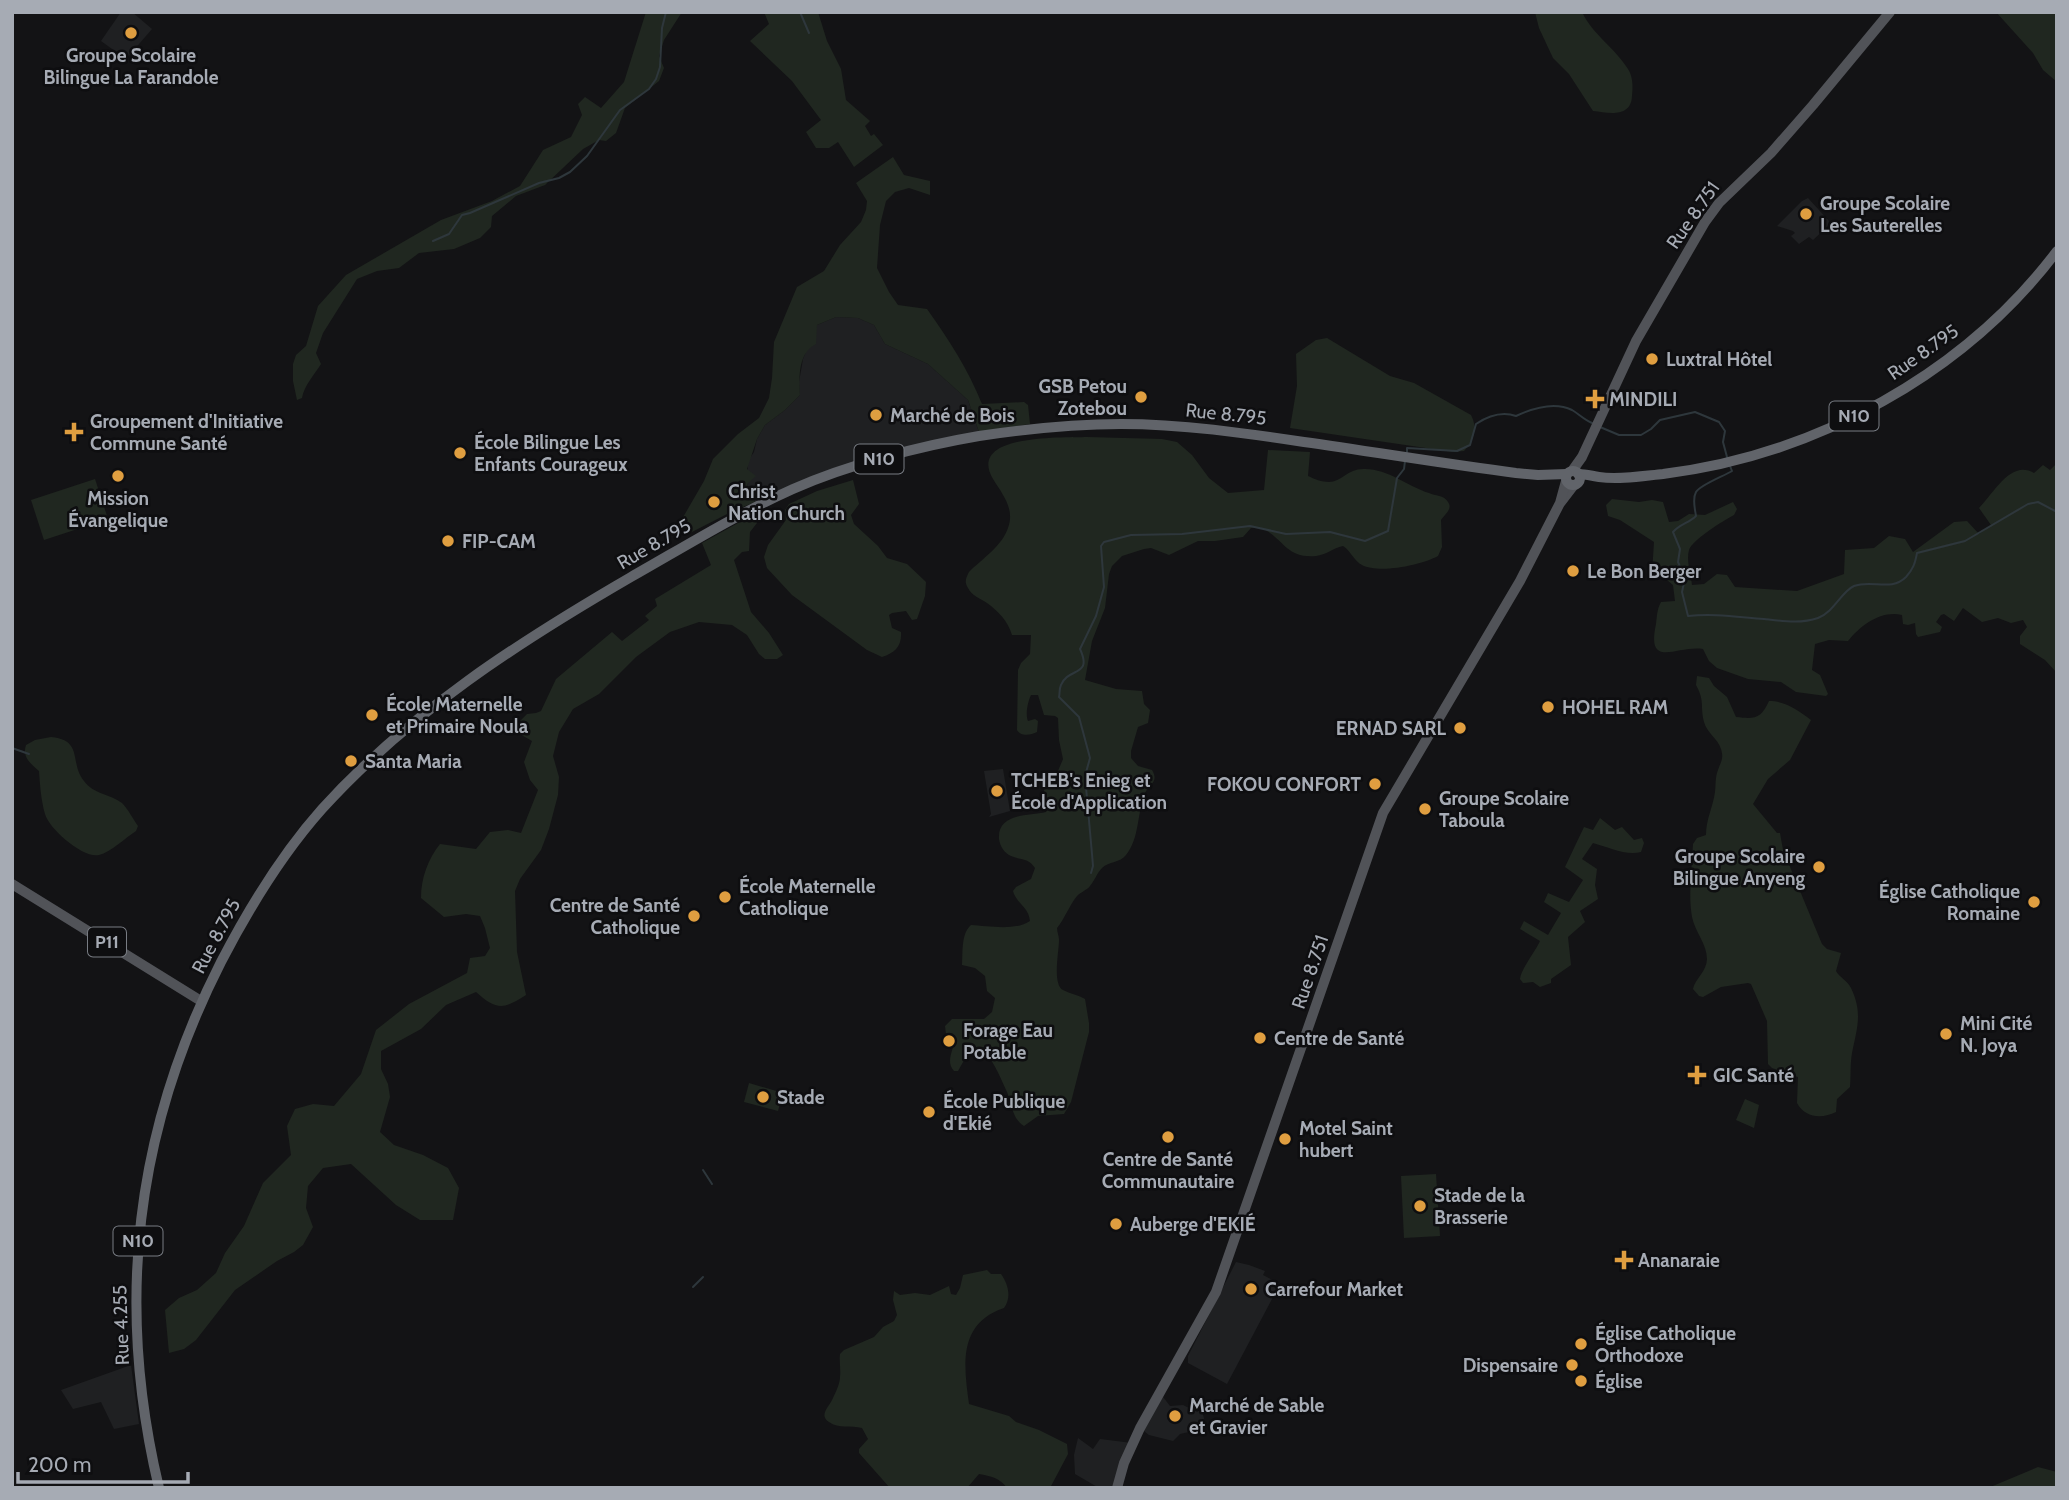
<svg xmlns="http://www.w3.org/2000/svg" width="2069" height="1500" font-family="Cabin,sans-serif">
<style>
.built{fill:#1f2022}
.green{fill:#202720}
.lines{fill:none;stroke-linecap:round;stroke-linejoin:round}
.stream{stroke:#2e373c;stroke-width:2}
.major{stroke:#515358;stroke-width:10}
.highway{stroke:#61646a;stroke-width:10}
.poi-dot{fill:#df9e40;stroke:#0e0e10;stroke-width:2.5}
.labels{text-anchor:middle;dominant-baseline:central;stroke-width:5;stroke-linejoin:round;paint-order:stroke}
.shield{fill:#0e0e10;stroke:#787c83;stroke-width:2}
.shield-label{font-size:18px;font-weight:bold;fill:#a6abb4}
.poi-label{font-size:19px;font-weight:bold;fill:#a6abb4;stroke:#0e0e10;text-anchor:start}
.street-label{font-size:19px;fill:#a6abb4;stroke:#0e0e10}
</style>
<rect width="100%" height="100%" fill="#131315"/>
<g class="built">
<path d="M121 12H132L152 29 126 59 101 41Z"/>
<path d="M1808 198 1829 221 1828 226 1813 240 1809 237 1799 244 1791 236 1795 233 1793 231 1777 226 1802 201Z"/>
<path d="M836 317 858 318 874 325 885 344 928 364 968 400 979 432 821 479 758 508 747 484 748 461 754 452 757 439 765 425 785 410 800 395 799 382 803 359 817 325Z"/>
<path d="M1003 769 1010 811 989 817 991 814 984 771Z"/>
<path d="M1236 1262 1249 1265 1265 1271 1263 1275 1280 1284 1227 1384 1188 1363V1356Z"/>
<path d="M131 1365 139 1424 114 1429 101 1402 73 1409 61 1390Z"/>
<path d="M1160 1393 1170 1406 1183 1405 1193 1410 1202 1411 1205 1422 1202 1429 1180 1434 1173 1441 1149 1435 1140 1428Z"/>
<path d="M1078 1438 1093 1449 1100 1439 1132 1443 1117 1488H1099L1075 1474 1074 1455Z"/>
</g>
<g class="green">
<path d="M646 12H682L664 40 659 56 664 68 659 81 625 108 616 133 606 141 599 140 583 149 545 185 516 196 492 216 491 227 480 238 454 249 419 253 399 268 377 271 357 279 323 333 316 353 321 364C314 375 304 386 302 398L297 400 293 381V364L296 355 306 346 318 306 346 275 441 220 492 201 520 186 543 150 571 137 582 115 578 104 585 97 601 108 624 82Z"/>
<path d="M764 12H818L827 41 841 69 846 100 870 121 865 126 871 136 874 134 883 145 854 167 838 142 829 148H816L806 132 821 120 792 81 750 41 769 24Z"/>
<path d="M1535 12H1582C1593 35 1615 48 1628 69 1633 77 1633 86 1632 96 1631 118 1609 113 1593 111L1569 74 1553 58 1539 28Z"/>
<path d="M1996 12H2057V82L2043 70 2033 53Z"/>
<path d="M893 157 904 175 930 181V195L909 188 895 192 886 201 880 225 877 268 889 292 898 305 927 309C949 340 968 369 982 404L1024 402 1028 405 1030 424 979 432 968 400 928 364 885 344 874 325 858 318 836 317 817 325 816 344C798 353 799 377 800 395L785 410 765 425 757 439 747 469 756 476 747 484 755 502 731 512 690 533 682 519 704 481 713 459 738 434 759 418 769 398 772 378 774 342 797 287 824 271 840 245 861 222 866 210 867 201 856 183Z"/>
<path d="M1327 338 1390 376 1414 383 1471 415C1478 428 1474 441 1464 451L1453 452 1290 428 1297 386 1296 354 1316 340Z"/>
<path d="M1087 437 1162 439 1177 442 1192 455 1209 478 1228 493 1264 490 1268 450 1310 452 1308 476C1314 479 1322 482 1329 482 1341 482 1348 469 1363 469 1387 468 1407 486 1429 493 1435 496 1444 495 1448 502 1453 509 1445 514 1441 520L1442 547 1438 556C1422 565 1379 574 1362 565 1354 561 1351 551 1343 546 1333 548 1326 555 1316 556 1284 559 1283 535 1258 527L1251 528 1243 537 1215 541H1198L1169 555 1151 548 1144 549 1122 556 1112 566 1109 574 1105 608 1092 641 1085 680 1116 689 1142 691 1144 704 1150 710 1148 723 1138 727 1131 751V758L1138 766 1152 770C1159 782 1150 783 1145 793 1137 812 1140 838 1126 855 1120 863 1109 861 1102 868 1097 873 1095 880 1090 886 1087 890 1081 892 1077 896 1069 906 1065 918 1057 928 1057 932 1059 936 1059 940 1059 952 1052 984 1063 990 1070 994 1079 995 1085 999L1089 1023V1032L1071 1102 1064 1114 1038 1116 1024 1126C1012 1119 1012 1104 1007 1092 1001 1079 995 1064 986 1053L974 1050 967 1055 958 1071H954C945 1061 954 1051 954 1039L946 1034 945 1026 952 1019H984L992 1012 995 998 987 991 985 976 975 968 962 965C963 951 961 934 971 925 988 926 1016 931 1030 921 1029 907 1016 903 1013 891L1016 887 1031 879 1035 868C1029 858 1021 860 1011 856 1004 853 1000 846 999 839 997 813 1029 816 1046 812L1047 806 1044 790 1055 778 1063 759 1059 740 1058 718 1055 716 1044 715 1038 695H1031C1028 701 1025 714 1028 721L1035 719 1038 721 1037 732C1031 735 1021 737 1017 730L1018 670 1021 663 1030 654 1031 635H1012C1008 621 998 611 987 603 980 598 972 596 968 588 964 582 966 578 969 572 982 559 1002 546 1008 528 1015 509 1003 495 993 479 966 433 1065 438 1087 437Z"/>
<path d="M2057 463V673L2045 660 2020 644V636L2027 627 2023 620 2011 623 1998 618 1982 622 1963 608 1954 621 1944 614 1941 615 1936 622 1942 627 1940 632 1918 637 1916 634 1915 623 1908 625 1903 624 1902 615C1881 610 1861 625 1848 641L1829 640 1815 644 1812 670 1820 675 1828 694 1826 696 1796 692 1781 682 1748 679 1717 668 1709 661 1703 649C1677 645 1646 670 1656 624 1657 616 1657 609 1661 602L1675 601 1673 585 1667 580 1652 574 1654 542 1620 520 1608 516 1606 505 1612 499 1639 502 1652 500 1663 502 1669 522 1678 521 1689 514 1705 515 1733 502 1737 509 1734 515C1723 521 1693 539 1689 550 1686 560 1691 575 1692 585L1704 584 1717 574 1727 575 1735 587 1797 591 1844 574 1845 550 1874 548 1889 536 1905 539 1913 552 1954 522 1967 521 1979 534 1991 525 1979 508C1994 493 2011 459 2034 473L2043 465 2050 470Z"/>
<path d="M95 479 108 519 44 540 31 500Z"/>
<path d="M853 480 859 504 851 515 854 524 878 546 887 558 907 564 926 582 925 596 917 619 912 620 906 611 892 613 889 615 892 628 901 632C902 646 895 653 882 657L867 650 792 595 767 568 764 557 768 545 786 520 785 510 789 504 817 491Z"/>
<path d="M756 513 757 523 750 532 749 551 742 552 734 560 751 612 769 633 783 655 777 659H765L759 654 747 635 732 625 699 622 670 632 636 657 599 694 573 709 559 732 553 756 559 777 558 795 549 829 541 850 520 879 515 891 517 952 526 995C504 1009 497 1011 476 992L446 1005 421 1029 381 1051V1069L388 1084 390 1097 380 1132 394 1145 423 1155 448 1168 459 1188 453 1220H420L396 1205 351 1164 323 1168 308 1186 306 1208 313 1227 303 1245 294 1252 277 1261 235 1290 196 1340 184 1349 169 1353 165 1310 179 1298 197 1290 216 1273 225 1253 244 1226 263 1183 291 1155 287 1126 295 1109 313 1104 334 1106 361 1074 376 1030 409 1004 467 973 470 958 485 956 490 948 485 928 480 916 466 914 444 917 421 898C421 878 428 859 440 844L476 849 490 832 508 830 521 833 538 790 530 780 524 762 532 741 518 733 516 725 527 714 536 713 541 711 556 679 612 632 622 641 649 620 645 616 657 606 655 599 711 565 702 543Z"/>
<path d="M1697 676 1709 678 1714 686 1727 697 1736 717C1755 719 1761 719 1769 701 1785 701 1798 710 1811 720L1790 760 1768 779 1753 804 1777 833H1780L1783 850 1822 944 1827 949 1841 953 1836 971C1840 978 1847 980 1851 988 1863 1013 1857 1028 1852 1053 1850 1064 1851 1076 1850 1087L1837 1099 1836 1112C1822 1119 1805 1118 1797 1103L1798 1077 1772 1068 1768 1064 1767 1021 1751 984 1748 983 1721 987 1703 997 1699 996 1693 989C1695 979 1707 971 1707 959 1707 944 1695 932 1692 917 1688 894 1692 868 1693 844L1697 838 1706 835C1706 819 1713 807 1715 792 1716 785 1715 777 1718 770 1721 761 1724 759 1721 749 1718 739 1707 733 1704 722 1700 706 1705 701 1696 685Z"/>
<path d="M51 737C84 740 69 763 84 781 93 794 110 794 122 803 128 809 133 819 138 826L136 831C125 838 111 852 99 855 84 859 49 829 45 814 41 800 40 785 39 771 30 763 22 757 26 745L35 740Z"/>
<path d="M1600 818 1615 830 1622 827 1634 840 1642 838 1644 843 1641 852C1626 856 1608 847 1593 843L1582 859 1597 869 1595 885 1598 899 1580 911 1585 922 1568 937 1571 965 1551 979V983L1540 987 1533 982 1523 983 1520 979C1521 969 1535 952 1540 941L1520 929 1524 921 1548 935 1561 913 1544 902 1548 893 1569 902 1583 880 1565 867 1584 827 1593 830Z"/>
<path d="M749 1083 783 1093 778 1111 744 1102Z"/>
<path d="M1745 1099 1759 1105 1754 1128 1736 1120Z"/>
<path d="M1436 1174 1440 1236 1404 1238 1401 1176Z"/>
<path d="M987 1270 991 1274H1001C1008 1284 1012 1297 1004 1308 957 1324 964 1366 969 1404L1009 1416 1016 1422 1039 1430 1067 1444 1068 1454 1050 1488H1007C1000 1478 991 1476 979 1474L967 1488H890L859 1453V1449L868 1439 862 1428C851 1425 839 1429 829 1422 818 1415 830 1406 833 1398 836 1392 840 1383 840 1377 841 1369 839 1362 840 1354L844 1350 874 1337 883 1327 894 1321 897 1315 893 1300 894 1291 900 1295 915 1293 930 1295 949 1286 951 1294 956 1295 960 1288 963 1275Z"/>
<path d="M2038 1467 2057 1472V1488H1988Z"/>
</g>
<g class="lines">
<g class="stream">
<path d="M800 12 809 33"/>
<path d="M433 241 449 234 462 215 470 213 539 183 559 178 570 172 587 156 620 110 649 89 656 79 660 67 662 28 666 12"/>
<path d="M1600 427 1619 435H1641L1651 429 1660 420 1695 412 1719 422 1725 431 1723 442 1727 457"/>
<path d="M1407 452V448L1457 451 1470 445 1476 424C1488 416 1501 411 1516 416 1533 408 1554 401 1572 410 1579 414 1583 419 1592 423"/>
<path d="M1730 466 1732 471C1724 476 1700 485 1696 492 1692 499 1695 509 1696 516 1689 523 1680 524 1673 532L1680 549 1678 562 1685 578 1682 592 1688 616C1713 613 1738 617 1764 619 1782 621 1801 624 1818 618 1834 612 1842 591 1854 586 1872 579 1891 592 1906 577 1913 569 1915 564 1917 553L1965 541 2028 504 2038 502 2057 512"/>
<path d="M12 748 29 754"/>
<path d="M1091 873 1093 866 1092 854 1085 776 1090 758 1079 717 1059 697C1060 693 1059 689 1061 685 1068 667 1093 677 1080 649L1096 616 1104 587 1101 546 1104 542 1131 535 1182 534 1250 526 1286 534 1330 532 1365 541 1388 531 1397 478 1404 469 1405 461"/>
<path d="M703 1170 712 1184"/>
<path d="M693 1287 703 1277"/>
</g>
<g class="major">
<path d="M1572 471 1582 457 1636 341 1705 222 1719 203 1771 153 1813 105 1890 12"/>
<path d="M1561 502 1574 485"/>
<path d="M12 884 201 1001"/>
<path d="M1117 1488 1124 1463 1140 1428 1216 1292 1383 813 1520 581 1560 503 1566 481"/>
</g>
<g class="highway">
<circle cx="1573" cy="478" r="7"/>
<path d="M1578 474C1586 474 1592 476 1599 477 1619 480 1643 476 1663 474 1816 455 1964 374 2057 251"/>
<path d="M159 1488C115 1303 135 1131 221 962 249 908 281 855 322 809 410 712 519 642 631 577 684 547 737 514 793 489 847 465 920 446 979 436 1026 429 1074 424 1121 424 1183 424 1244 433 1304 442 1375 452 1446 464 1516 473L1538 475 1567 474"/>
</g>
</g>
<g class="poi-dot">
<circle cx="131" cy="33" r="7"/>
<circle cx="1806" cy="214" r="7"/>
<circle cx="1652" cy="359" r="7"/>
<circle cx="1141" cy="397" r="7"/>
<path d="M1591.5 388.5h7v7h7v7h-7v7h-7v-7h-7v-7h7z"/>
<circle cx="876" cy="415" r="7"/>
<path d="M70.5 421.5h7v7h7v7h-7v7h-7v-7h-7v-7h7z"/>
<circle cx="460" cy="453" r="7"/>
<circle cx="118" cy="476" r="7"/>
<circle cx="714" cy="502" r="7"/>
<circle cx="448" cy="541" r="7"/>
<circle cx="1573" cy="571" r="7"/>
<circle cx="1548" cy="707" r="7"/>
<circle cx="372" cy="715" r="7"/>
<circle cx="1460" cy="728" r="7"/>
<circle cx="351" cy="761" r="7"/>
<circle cx="1375" cy="784" r="7"/>
<circle cx="997" cy="791" r="7"/>
<circle cx="1425" cy="809" r="7"/>
<circle cx="1819" cy="867" r="7"/>
<circle cx="725" cy="897" r="7"/>
<circle cx="2034" cy="902" r="7"/>
<circle cx="694" cy="916" r="7"/>
<circle cx="1946" cy="1034" r="7"/>
<circle cx="1260" cy="1038" r="7"/>
<circle cx="949" cy="1041" r="7"/>
<path d="M1693.5 1064.5h7v7h7v7h-7v7h-7v-7h-7v-7h7z"/>
<circle cx="763" cy="1097" r="7"/>
<circle cx="929" cy="1112" r="7"/>
<circle cx="1168" cy="1137" r="7"/>
<circle cx="1285" cy="1139" r="7"/>
<circle cx="1420" cy="1206" r="7"/>
<circle cx="1116" cy="1224" r="7"/>
<path d="M1620.5 1249.5h7v7h7v7h-7v7h-7v-7h-7v-7h7z"/>
<circle cx="1251" cy="1289" r="7"/>
<circle cx="1581" cy="1344" r="7"/>
<circle cx="1572" cy="1365" r="7"/>
<circle cx="1581" cy="1381" r="7"/>
<circle cx="1175" cy="1416" r="7"/>
</g>
<g class="labels">
<g class="shield">
<rect x="1829.5" y="401.5" width="49" height="29" rx="5"/>
<rect x="854.5" y="444.5" width="49" height="29" rx="5"/>
<rect x="88" y="927.5" width="38" height="29" rx="5"/>
<rect x="113.5" y="1226.5" width="49" height="29" rx="5"/>
</g>
<g class="shield-label">
<text x="1854" y="416">N10</text>
<text x="879" y="459">N10</text>
<text x="107" y="942">P11</text>
<text x="138" y="1241">N10</text>
</g>
<g class="poi-label">
<text x="131" y="55" text-anchor="middle">Groupe Scolaire<tspan x="131" dy="22">Bilingue La Farandole</tspan></text>
<text x="1820" y="203">Groupe Scolaire<tspan x="1820" dy="22">Les Sauterelles</tspan></text>
<text x="1666" y="359">Luxtral Hôtel</text>
<text x="1127" y="386" text-anchor="end">GSB Petou<tspan x="1127" dy="22">Zotebou</tspan></text>
<text x="1609" y="399">MINDILI</text>
<text x="890" y="415">Marché de Bois</text>
<text x="90" y="421">Groupement d'Initiative<tspan x="90" dy="22">Commune Santé</tspan></text>
<text x="474" y="442">École Bilingue Les<tspan x="474" dy="22">Enfants Courageux</tspan></text>
<text x="728" y="491">Christ<tspan x="728" dy="22">Nation Church</tspan></text>
<text x="118" y="498" text-anchor="middle">Mission<tspan x="118" dy="22">Évangelique</tspan></text>
<text x="462" y="541">FIP-CAM</text>
<text x="1587" y="571">Le Bon Berger</text>
<text x="386" y="704">École Maternelle<tspan x="386" dy="22">et Primaire Noula</tspan></text>
<text x="1562" y="707">HOHEL RAM</text>
<text x="1446" y="728" text-anchor="end">ERNAD SARL</text>
<text x="365" y="761">Santa Maria</text>
<text x="1011" y="780">TCHEB's Enieg et<tspan x="1011" dy="22">École d'Application</tspan></text>
<text x="1361" y="784" text-anchor="end">FOKOU CONFORT</text>
<text x="1439" y="798">Groupe Scolaire<tspan x="1439" dy="22">Taboula</tspan></text>
<text x="1805" y="856" text-anchor="end">Groupe Scolaire<tspan x="1805" dy="22">Bilingue Anyeng</tspan></text>
<text x="739" y="886">École Maternelle<tspan x="739" dy="22">Catholique</tspan></text>
<text x="2020" y="891" text-anchor="end">Église Catholique<tspan x="2020" dy="22">Romaine</tspan></text>
<text x="680" y="905" text-anchor="end">Centre de Santé<tspan x="680" dy="22">Catholique</tspan></text>
<text x="1960" y="1023">Mini Cité<tspan x="1960" dy="22">N. Joya</tspan></text>
<text x="963" y="1030">Forage Eau<tspan x="963" dy="22">Potable</tspan></text>
<text x="1274" y="1038">Centre de Santé</text>
<text x="1713" y="1075">GIC Santé</text>
<text x="777" y="1097">Stade</text>
<text x="943" y="1101">École Publique<tspan x="943" dy="22">d'Ekié</tspan></text>
<text x="1299" y="1128">Motel Saint<tspan x="1299" dy="22">hubert</tspan></text>
<text x="1168" y="1159" text-anchor="middle">Centre de Santé<tspan x="1168" dy="22">Communautaire</tspan></text>
<text x="1434" y="1195">Stade de la<tspan x="1434" dy="22">Brasserie</tspan></text>
<text x="1130" y="1224">Auberge d'EKIÉ</text>
<text x="1638" y="1260">Ananaraie</text>
<text x="1265" y="1289">Carrefour Market</text>
<text x="1595" y="1333">Église Catholique<tspan x="1595" dy="22">Orthodoxe</tspan></text>
<text x="1558" y="1365" text-anchor="end">Dispensaire</text>
<text x="1595" y="1381">Église</text>
<text x="1189" y="1405">Marché de Sable<tspan x="1189" dy="22">et Gravier</tspan></text>
</g>
<g class="street-label">
<text transform="translate(1693 215) rotate(-55)">Rue 8.751</text>
<text transform="translate(1923 352) rotate(-35)">Rue 8.795</text>
<text transform="translate(1226 414) rotate(6)">Rue 8.795</text>
<text transform="translate(654 544) rotate(-30)">Rue 8.795</text>
<text transform="translate(216 936) rotate(-62)">Rue 8.795</text>
<text transform="translate(1310 972) rotate(-71)">Rue 8.751</text>
<text transform="translate(121 1325) rotate(-92)">Rue 4.255</text>
</g>
</g>
<rect width="2069" height="1500" fill="none" stroke="#a6abb4" stroke-width="28"/>
<path d="M18 1472v10h170v-10" fill="none" stroke="#a6abb4" stroke-width="3.5"/>
<text x="28" y="1472" font-size="21" fill="#a6abb4" stroke="#0e0e10" stroke-width="5" paint-order="stroke">200 m</text>
</svg>
